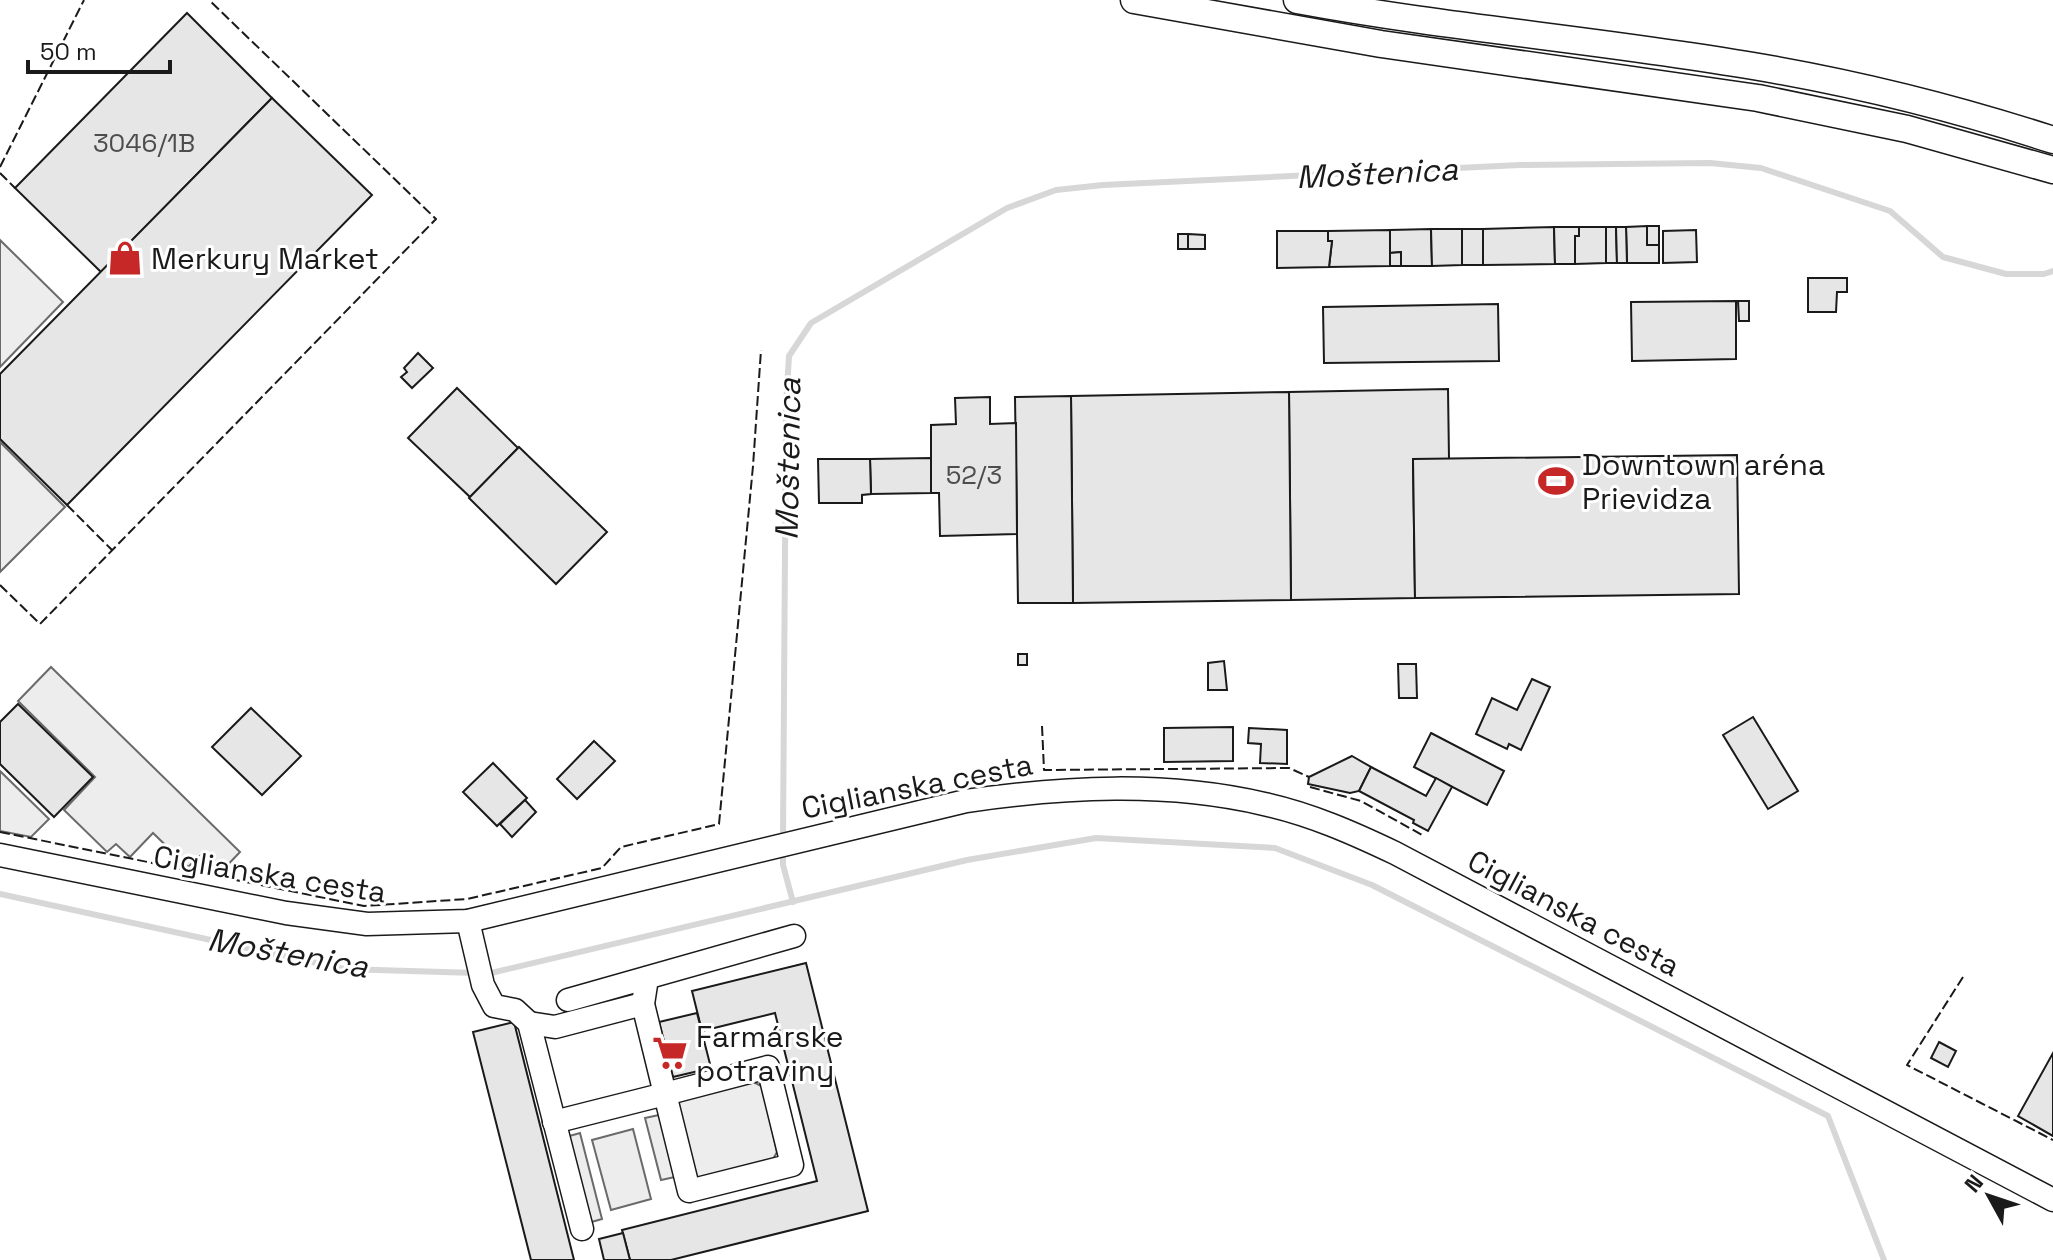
<svg xmlns="http://www.w3.org/2000/svg" width="2053" height="1260" font-family="'Space Grotesk',sans-serif">
<style>
.built{fill:#ededed;stroke:#6a6a6a;stroke-width:2}
.lines{fill:none;stroke-linecap:round;stroke-linejoin:round}
.stream{stroke:#d7d7d7;stroke-width:6}
.building{fill:#e6e6e6;stroke:#1a1a1a;stroke-width:2}
.minor-casing{stroke:#1a1a1a;stroke-width:25}
.major-casing{stroke:#1a1a1a;stroke-width:29}
.minor{stroke:#fff;stroke-width:22}
.major{stroke:#fff;stroke-width:26}
.fence{stroke:#1a1a1a;stroke-width:2;stroke-dasharray:10 4;stroke-linecap:butt}
.labels{text-anchor:middle;dominant-baseline:central;stroke-width:6;stroke-linejoin:round;paint-order:stroke}
.number-label{font-size:26px;fill:#4d4d4d}
.poi-label{font-size:30px;fill:#1a1a1a;stroke:#fff;text-anchor:start}
.street-label{font-size:30px;fill:#1a1a1a;stroke:#fff}
.water-label{font-size:32px;font-style:italic;fill:#1a1a1a;stroke:#fff}
</style>
<rect width="100%" height="100%" fill="#fff"/>
<g class="built">
<path d="M0 240 63 302 0 367Z"/>
<path d="M0 442 65 507 0 572Z"/>
<path d="M51 667 240 852 220 873 201 855 188 867 153 833 130 857 116 844 107 852 64 810 95 777 18 701Z"/>
<path d="M0 771 49 819 31 837 0 831Z"/>
<path d="M750 1080 763 1087 777 1152 772 1161 700 1179 691 1173 676 1108 683 1096Z"/>
<path d="M659 1115 675 1177 661 1180 645 1118Z"/>
<path d="M633 1129 651 1199 611 1210 592 1140Z"/>
<path d="M580 1133 602 1219 588 1223 566 1137Z"/>
</g>
<g class="lines">
<g class="stream">
<path d="M783 840 786 405 789 356 811 323 1007 208 1056 190 1103 185 1520 165 1710 163 1761 168 1890 211 1943 257 2006 274H2044L2053 271"/>
<path d="M783 851V865L793 902"/>
<path d="M0 894 344 969 476 973"/>
<path d="M487 974 967 860 1096 838 1275 848 1372 885 1828 1116 1884 1260"/>
</g>
</g>
<g class="building">
<path d="M187 13 272 98 101 272 15 188Z"/>
<path d="M272 98 372 195 67 505 0 439V374Z"/>
<path d="M1647 226V245H1659V263H1627L1626 227Z"/>
<rect x="1647" y="226" width="12" height="19"/>
<path d="M1554 227 1555 264 1483 265V229Z"/>
<path d="M1554 227H1579V236H1575V264H1555Z"/>
<path d="M1579 227H1606V263L1575 264V236H1579Z"/>
<path d="M1606 227H1616L1617 263H1606Z"/>
<path d="M1616 227H1626L1627 263H1617Z"/>
<path d="M1431 229 1432 266H1401V252L1390 253V230Z"/>
<path d="M1431 229H1462V265L1432 266Z"/>
<rect x="1462" y="229" width="21" height="36"/>
<path d="M1390 230V266L1329 267 1332 241H1328V231Z"/>
<path d="M1696 230 1697 262 1663 263V231Z"/>
<path d="M1277 231H1328V241H1332L1329 267 1277 268Z"/>
<rect x="1178" y="234" width="10" height="15"/>
<path d="M1188 234 1205 235V249H1188Z"/>
<path d="M1401 252V266H1390V253Z"/>
<path d="M1808 278H1847V292H1837L1836 312H1808Z"/>
<path d="M1736 301V359L1632 361 1631 302Z"/>
<path d="M1738 301H1749V321H1739Z"/>
<path d="M1498 304 1499 361 1324 363 1323 307Z"/>
<path d="M418 353 433 368 412 388 401 377 407 372 404 368Z"/>
<path d="M457 388 518 448 470 497 408 438Z"/>
<path d="M1448 389 1449 459H1413L1415 598 1291 600 1289 392Z"/>
<path d="M1289 392 1291 600 1073 603 1071 396Z"/>
<path d="M1071 396 1073 603H1018L1015 397Z"/>
<path d="M990 397V424L1016 423 1017 534 940 536 939 493H931V425L956 424 955 398Z"/>
<path d="M519 447 607 532 556 584 469 498Z"/>
<path d="M1737 455 1739 594 1415 598 1413 459Z"/>
<path d="M931 458V493L871 494 870 459Z"/>
<path d="M818 459H870L871 494 862 495V503H819Z"/>
<rect x="1018" y="654" width="9" height="11"/>
<path d="M1224 661 1227 690H1208V663Z"/>
<path d="M1398 664H1416L1417 698H1399Z"/>
<path d="M1532 679 1550 687 1521 750 1509 744 1507 749 1476 734 1492 698 1517 710Z"/>
<path d="M18 704 93 777 54 817 0 764V722Z"/>
<path d="M251 708 301 756 262 795 212 747Z"/>
<path d="M1753 717 1798 791 1768 809 1723 735Z"/>
<path d="M1233 727V761L1164 762V728Z"/>
<path d="M1249 728 1287 730V764L1260 763 1261 744 1248 743Z"/>
<path d="M1431 733 1504 771 1487 805 1414 767Z"/>
<path d="M594 741 615 761 577 799 557 779Z"/>
<path d="M1352 756 1371 767 1359 791 1350 793 1308 784 1309 777Z"/>
<path d="M493 763 527 798 497 826 463 792Z"/>
<path d="M1371 767 1426 796 1436 778 1452 787 1428 831 1413 823 1414 820 1359 791Z"/>
<path d="M525 800 536 812 512 837 500 824Z"/>
<path d="M806 963 868 1211 671 1260H630L622 1230 817 1181 775 1013 702 1031 692 991Z"/>
<path d="M697 1013 711 1068 673 1077 659 1022Z"/>
<path d="M514 1022 574 1260H531L473 1032Z"/>
<path d="M1939 1042 1956 1051 1948 1067 1931 1058Z"/>
<path d="M2053 1053V1136L2018 1116Z"/>
<path d="M623 1233 630 1260H604L599 1239Z"/>
</g>
<g class="lines">
<g class="minor-casing">
<g id="minor">
<path d="M0 855 286 913 367 924 468 921 966 801C1065 787 1165 781 1264 804 1310 814 1353 833 1395 853L2053 1200"/>
<path d="M468 921 483 985 494 1006 515 1010 529 1023 582 1229"/>
<path d="M568 1000 794 936"/>
<path d="M529 1023 555 1027 643 1004"/>
<path d="M554 1122 665 1094 689 1191 792 1165 768 1067 665 1094 643 1004 647 978"/>
</g>
</g>
<g class="major-casing">
<g id="major">
<path d="M1134 0 1381 44 1758 98 1907 129 2053 170"/>
<path d="M1297 0C1448 28 1601 40 1753 66 1854 83 1955 108 2053 140"/>
</g>
</g>
<use href="#minor" class="minor"/>
<use href="#major" class="major"/>
<g class="fence">
<path d="M0 167 84 0"/>
<path d="M0 173 15 188"/>
<path d="M67 505 112 550"/>
<path d="M0 585 40 624 436 219 209 0"/>
<path d="M1042 726 1044 770 1289 768 1309 777"/>
<path d="M1310 787 1361 801 1424 836"/>
<path d="M0 832 364 906 467 899 602 868 621 847 719 824 753 466 761 350"/>
<path d="M1963 977 1907 1065 2053 1140"/>
</g>
</g>
<defs>
<g id="shop-bare" transform="scale(2.76)"><path d="M-5-2.5h2.3a2.7 3.5 0 0 1 5.4 0H5L5.5 6h-11ZM-1.5-2.5h3a1.5 2.3 0 0 0-3 0Z" fill="#c62828" stroke="#fff" stroke-width="2.5" paint-order="stroke"/></g>
<g id="stadium-bare" transform="scale(2.76)"><path d="M0-5a6.5 5 0 1 0 0 10a6.5 5 0 1 0 0-10ZM-3.5-1.8h7v3.6h-7Z" fill="#c62828" stroke="#fff" stroke-width="2.5" paint-order="stroke"/></g>
<g id="supermarket-bare" transform="scale(2.76)"><path d="M-6-5.5h2.5l.6 2H6L4.5 2H-2.5L-4.4-4H-6ZM-1.5 3.2a1.3 1.3 0 1 0 .1 0ZM3 3.2a1.3 1.3 0 1 0 .1 0Z" fill="#c62828" stroke="#fff" stroke-width="2.5" paint-order="stroke"/></g>
</defs>
<g fill-rule="evenodd">
<use href="#shop-bare" x="125" y="258"/>
<use href="#stadium-bare" x="1556" y="481"/>
<use href="#supermarket-bare" x="670" y="1053"/>
</g>
<g class="labels">
<g class="number-label">
<text x="144" y="143">3046/1B</text>
<text x="974" y="475">52/3</text>
</g>
<g class="poi-label">
<text x="151" y="258">Merkury Market</text>
<text x="1582" y="464">Downtown aréna<tspan x="1582" dy="34">Prievidza</tspan></text>
<text x="696" y="1036">Farmárske<tspan x="696" dy="34">potraviny</tspan></text>
</g>
<g class="street-label">
<text transform="translate(917 786) rotate(-11)">Ciglianska cesta</text>
<text transform="translate(270 874) rotate(9)">Ciglianska cesta</text>
<text transform="translate(1574 913) rotate(28)">Ciglianska cesta</text>
</g>
<g class="water-label">
<text transform="translate(1377 173) rotate(-3)">Moštenica</text>
<text transform="translate(788 459) rotate(-89)">Moštenica</text>
<text transform="translate(288 953) rotate(10)">Moštenica</text>
</g>
</g>
<g transform="translate(1989 1196) rotate(310)" stroke="#ffffff" stroke-width="6" paint-order="stroke">
<path d="M0-6L14 30L0 20L-14 30Z" fill="#1a1a1a"/>
<text y="-12" font-size="22" font-weight="bold" text-anchor="middle" fill="#1a1a1a">N</text>
</g>
<path d="M28 60v12h142v-12" fill="none" stroke="#1a1a1a" stroke-width="4"/>
<text x="40" y="60" font-size="24" fill="#1a1a1a" stroke="#ffffff" stroke-width="6" paint-order="stroke">50 m</text>
</svg>
